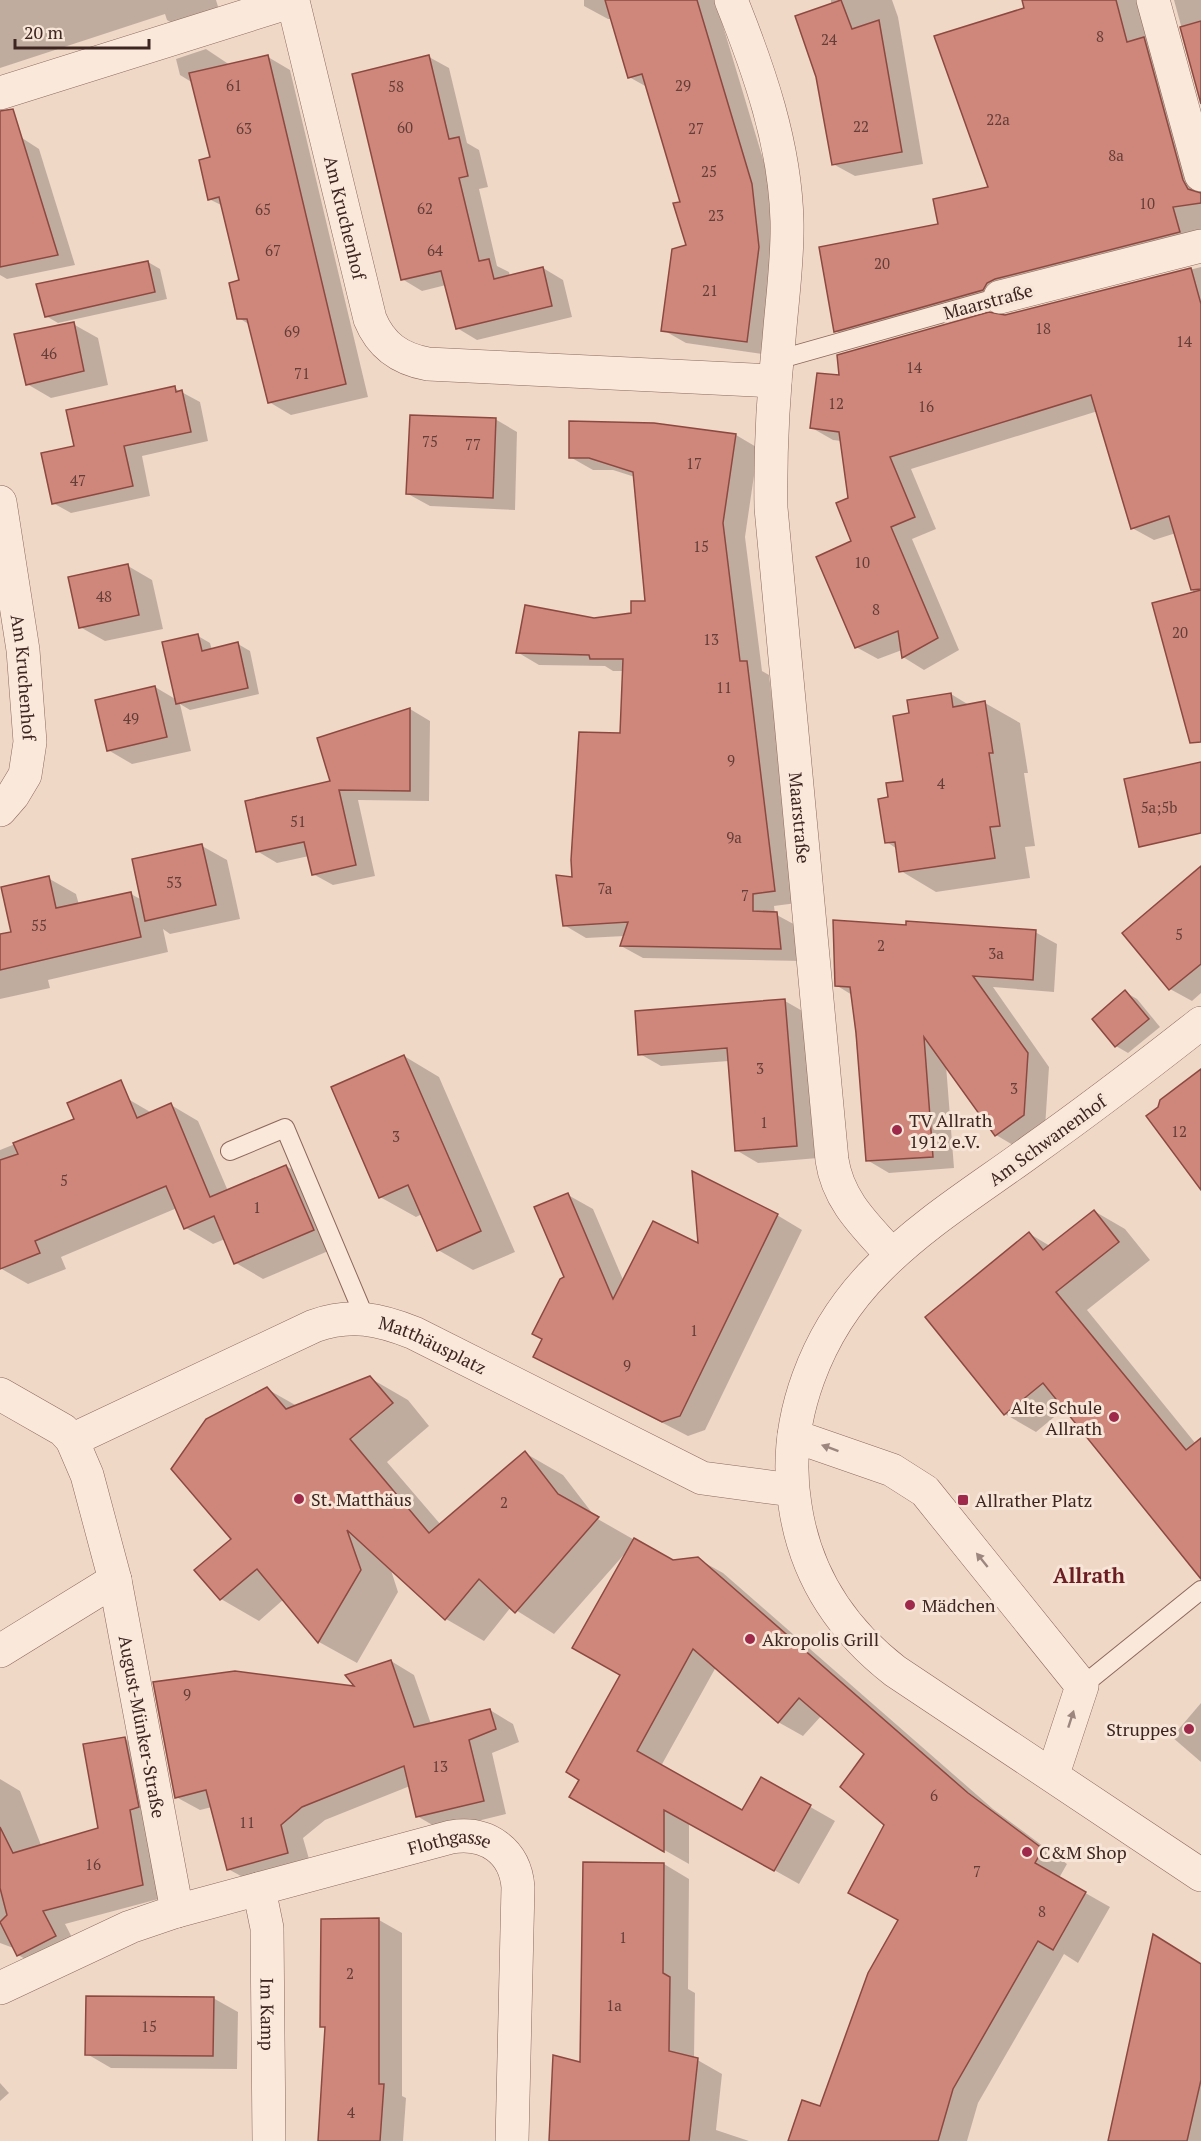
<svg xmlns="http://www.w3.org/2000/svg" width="1201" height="2141" font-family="'PT Serif',serif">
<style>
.shadow{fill:#0003}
.building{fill:#cf877c;stroke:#8d4940;stroke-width:1.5}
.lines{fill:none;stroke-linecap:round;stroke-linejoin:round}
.service-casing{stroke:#8d685b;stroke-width:20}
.minor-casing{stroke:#8d685b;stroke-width:34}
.tertiary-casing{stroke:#8d685b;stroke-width:34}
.service{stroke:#fae8db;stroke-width:18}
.minor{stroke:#fae8db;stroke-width:33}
.tertiary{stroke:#fae8db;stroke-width:33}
.oneway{fill:#9c867e}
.poi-dot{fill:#9e294b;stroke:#f7e5d7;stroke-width:2}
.labels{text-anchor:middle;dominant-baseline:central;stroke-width:6;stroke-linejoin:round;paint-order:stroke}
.number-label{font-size:15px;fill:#623e37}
.street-label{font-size:18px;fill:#3d2520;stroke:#f7e5d7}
.poi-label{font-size:18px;fill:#3d2520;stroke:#f7e5d7;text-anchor:start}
.quarter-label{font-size:21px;font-weight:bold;fill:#6b1d23;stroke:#f7e5d7}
</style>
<rect width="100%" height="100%" fill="#f0d8c7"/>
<g class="shadow">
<path d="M0 0H216L225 29 197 38 167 20 165 14 0 68Z"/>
<path d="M584 0H718L717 6 775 199 770 355 686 343 663 330 688 246 682 203 647 87 629 77 612 19H608L584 6Z"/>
<path d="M831 0H892L898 17 923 164 855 176 833 164Z"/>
<path d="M1053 0H1161L1201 182V244L857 344 836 331 940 225 990 188Z"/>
<path d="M1174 0H1201V99Z"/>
<path d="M206 49 230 65 268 57 290 70 368 397 291 415 269 402 250 325 239 318 241 281 223 206 209 199 211 158 193 83 180 75 176 59Z"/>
<path d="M429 57 449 68 467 143 479 150 488 187 479 189 497 266 509 272 510 277 543 268 563 280 572 317 477 340 457 328 446 285 422 291 402 279Z"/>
<path d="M22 138 39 149 75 265 7 279 0 275V145Z"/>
<path d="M148 262 160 269 167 299 58 323 46 316Z"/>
<path d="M1201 267V705L1194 594 1176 533 1154 540 1132 528 1098 411 911 469 936 529 912 539 959 650 924 670 903 657 902 650 878 659 856 647 853 542 841 441 833 440 812 428 841 377 1005 317Z"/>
<path d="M73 324 98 338 108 385 51 398 27 384Z"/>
<path d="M174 388 200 402 208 441 142 456 150 496 71 513 53 503Z"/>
<path d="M495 419 517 432 515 510 430 506 408 494Z"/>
<path d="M736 435 758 448 745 537 762 671 769 675 797 903 774 906 775 914 799 927 803 961 643 958 621 946 625 936 586 938 564 925 574 879 621 735 624 671H613L605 666 539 665 517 652 594 620 632 615 647 602 635 477 613 470H593L570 457Z"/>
<path d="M128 566 152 580 163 629 105 641 80 627Z"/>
<path d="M198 636 210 643 212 650 238 644 250 651 259 694 190 710 180 704 191 751 132 764 108 750 155 687 177 700Z"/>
<path d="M951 694 969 705 985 703 1020 723 1028 773H1024L1035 846 1025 847 1030 878 936 892 901 871 897 849 887 842 889 799 905 782 911 715Z"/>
<path d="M410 709 430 721 429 801 358 800 375 876 333 885 313 874 309 856 277 863 257 851 332 782 319 739Z"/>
<path d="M202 846 227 860 240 919 170 934 163 929 168 952 48 980 50 988 0 999V936L13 933 48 878 76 894 79 905 131 894 142 900Z"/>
<path d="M1201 897V993L1192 1001 1170 989Z"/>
<path d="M908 927 1035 932 1057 944 1054 992 993 987 1049 1067 1045 1128 1018 1148 996 1135 946 1065 954 1168 889 1173 867 1160 852 995 836 985Z"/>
<path d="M1125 992 1137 999 1160 1027 1128 1053 1116 1046Z"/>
<path d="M785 1001 806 1013 818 1158 758 1163 736 1150 729 1061 661 1066 640 1054Z"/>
<path d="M404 1056 439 1077 515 1252 473 1270 438 1250 422 1214 416 1217 380 1197Z"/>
<path d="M128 1099 152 1113 171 1105 198 1121 228 1191 286 1166 314 1182 340 1246 263 1279 236 1263 225 1239 213 1244 186 1228 177 1208 61 1257 66 1269 28 1284 0 1268V1150Z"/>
<path d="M568 1195 593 1209 624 1282 700 1246 777 1215 802 1230 705 1430 688 1436 560 1370Z"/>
<path d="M1094 1211 1125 1229 1150 1260 1087 1310 1196 1444 1201 1440V1565L1065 1408 1036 1432 1005 1414 1030 1234 1050 1246Z"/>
<path d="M370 1378 408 1400 429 1426 387 1462 441 1525 525 1453 563 1475 596 1518 673 1562 698 1559 723 1573 993 1809 1067 1864 1059 1878 1110 1907 1078 1963 1064 1954 978 2103 967 2141H790L821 2108 900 1920 886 1825 867 1754 822 1715 803 1736 778 1722 716 1667 661 1766 743 1812 761 1779 835 1821 799 1884 689 1822V1864L571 1797 622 1674 628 1550 554 1634 511 1607 484 1641 446 1619 390 1567 398 1592 357 1663 319 1642 284 1599 259 1621 221 1599 267 1389 297 1406Z"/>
<path d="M391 1661 414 1675 431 1724 490 1710 513 1724 519 1742 492 1753 506 1814 441 1830 417 1816 410 1786 325 1820 303 1838 311 1866 252 1882 228 1869 212 1807 200 1810 176 1797 358 1688Z"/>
<path d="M1201 1703V1762L1172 1737Z"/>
<path d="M125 1739 148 1752 166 1897 65 1924 78 1949 42 1968 18 1955 16 1949 0 1943V1779L20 1791 41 1845 100 1829Z"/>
<path d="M664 1864 689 1879 688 1989 695 1993 694 2058 722 2074 716 2130 749 2141H550Z"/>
<path d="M379 1920 402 1933V2096L406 2098 403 2141H320L327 2029 322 2026Z"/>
<path d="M1201 1964V2141H1110Z"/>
<path d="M213 1998 238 2012 237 2069 111 2068 87 2054Z"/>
<path d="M0 2083 9 2093 0 2101Z"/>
</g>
<g class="building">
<path d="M605 0H697L752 184 759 247 747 342 661 331 672 249 686 245 673 203 680 202 642 74 628 78Z"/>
<path d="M841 0 852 29 879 20 902 152 832 165 816 77 795 16Z"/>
<path d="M1022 0H1116L1127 42 1144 37 1183 180 1188 189 1201 193V203L1173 207 1180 232 995 279 987 283 983 290 834 332 819 247 938 224 933 199 988 187 934 36 1024 8Z"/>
<path d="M1201 21V104L1180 27Z"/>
<path d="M268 55 346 384 268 403 247 319H237L229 283 239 280 219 197 208 200 199 160 210 157 189 73Z"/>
<path d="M429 55 449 139 459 137 468 176 459 178 479 261 489 259 494 279 543 267 552 306 456 329 441 271 401 280 352 74Z"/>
<path d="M13 109 58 255 0 267V111Z"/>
<path d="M148 261 155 292 45 317 36 284Z"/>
<path d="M1191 268 1201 304V589L1191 590 1169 516 1131 529 1091 395 890 457 915 517 891 527 938 638 902 658 898 631 855 648 816 557 851 541 836 503 848 498 839 432 810 428 817 373 839 375 837 355 989 312 1005 315Z"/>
<path d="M74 322 84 371 26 385 14 334Z"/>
<path d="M175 386 176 392 182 390 191 432 124 446 133 486 52 504 41 453 74 446 66 410Z"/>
<path d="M410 415 496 418 493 498 406 494Z"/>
<path d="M569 421 654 423 736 434 723 523 740 661H747L775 891 753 894V911L777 912 781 949 620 946 628 922 563 926 556 875 572 877 571 860 579 732 620 733 623 659H590L589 655 516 653 525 605 594 618 631 613V601H645L633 472 589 458H569Z"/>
<path d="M128 564 139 615 79 628 68 577Z"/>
<path d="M1201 590V742L1190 743 1152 603Z"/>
<path d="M198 634 202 651 238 642 248 688 176 704 162 642Z"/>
<path d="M155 686 167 737 107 751 95 700Z"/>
<path d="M951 693 953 707 985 701 993 753H989L1000 826 990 827 995 858 899 872 895 842 885 843 878 799 888 797 886 783 903 781 893 716 909 713 907 700Z"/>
<path d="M410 708V791L339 790 356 865 312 875 304 842 256 852 245 801 330 781 317 738Z"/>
<path d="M1201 762V833L1139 847 1124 779Z"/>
<path d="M202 844 216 905 145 921 132 859Z"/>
<path d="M1201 866V964L1169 990 1122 933Z"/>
<path d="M49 876 56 908 131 892 141 937 0 970V934L11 932 1 887Z"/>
<path d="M833 920 906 925V921L1036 930 1033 980 973 976 1028 1053 1024 1115 995 1136 924 1037 933 1157 866 1161 856 1033 850 987 835 986Z"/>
<path d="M1125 990 1149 1019 1115 1047 1092 1019Z"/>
<path d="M785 999 797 1146 735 1151 727 1048 638 1055 635 1011Z"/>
<path d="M404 1055 481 1231 437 1251 408 1185 379 1198 331 1087Z"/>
<path d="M1201 1069V1190L1146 1116 1158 1107 1160 1100Z"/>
<path d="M121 1080 137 1118 171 1103 210 1197 286 1165 314 1230 234 1264 214 1216 184 1229 166 1186 35 1241 40 1253 0 1269V1160L18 1154 13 1143 74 1119 67 1103Z"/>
<path d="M692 1171 778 1214 680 1416 662 1422 533 1357 542 1339 532 1334 560 1279 564 1277 534 1207 568 1193 613 1299 653 1221 698 1243Z"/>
<path d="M1094 1210 1119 1242 1056 1292 1186 1450 1201 1438V1579L1043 1383 1004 1415 925 1317 1029 1232 1043 1250Z"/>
<path d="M370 1376 393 1403 350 1439 429 1533 525 1451 558 1494 599 1517 515 1613 479 1579 445 1620 347 1530 361 1570 318 1643 257 1569 220 1600 194 1570 231 1539 171 1469 206 1419 267 1387 286 1409Z"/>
<path d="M634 1538 673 1560 698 1557 968 1793 1043 1849 1035 1863 1086 1892 1053 1950 1038 1941 953 2089 938 2141H788L802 2100 820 2106 868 1973 898 1920 848 1893 884 1825 840 1787 864 1754 799 1698 778 1723 693 1649 637 1751 742 1810 761 1777 811 1805 774 1871 664 1810V1852L569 1797 579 1780 566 1772 620 1675 572 1648Z"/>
<path d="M391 1660 414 1727 490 1709 496 1729 469 1740 484 1801 416 1817 404 1766 302 1807 281 1825 288 1853 227 1870 206 1790 175 1798 153 1682 235 1671 354 1686 345 1675Z"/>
<path d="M125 1737 139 1807 130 1810 143 1885 43 1911 56 1936 17 1956 0 1922 7 1915 0 1888V1827L13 1853 98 1828 83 1744Z"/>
<path d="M583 1862 664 1863 663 1973 670 1977 669 2051 698 2058 689 2141H549L553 2055 580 2062Z"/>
<path d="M379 1918V2084H384L380 2141H318L325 2027H320L321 1919Z"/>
<path d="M1153 1934 1201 1964V2080L1187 2141H1108Z"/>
<path d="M86 1996 214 1997 213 2056 85 2055Z"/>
</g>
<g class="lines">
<g class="service-casing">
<g id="service">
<path d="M777 360 1000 297"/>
<path d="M230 1151 285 1128 365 1318"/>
<path d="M1082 1686 1201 1590"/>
</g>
</g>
<g class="minor-casing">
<g id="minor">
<path id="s1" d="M731 0C759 70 785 144 787 221 788 260 782 300 779 339 773 396 770 451 771 508L832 1160C838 1201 866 1226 892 1255"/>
<path id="s2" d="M0 93 293 1 370 319C381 346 400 359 428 364L775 381"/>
<path d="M1000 297 1201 246"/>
<path id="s3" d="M0 502 23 650 30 742 25 775 13 795 0 810"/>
<path id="s4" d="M0 1394 63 1430 72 1440 87 1475 115 1580 177 1911 130 1927 0 1988"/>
<path d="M794 1436 892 1470 925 1491 1082 1686 1053 1774"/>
<path id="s5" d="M72 1440 314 1326C351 1313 379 1319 414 1333L702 1478 792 1490"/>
<path d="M0 1651 115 1580"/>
<path id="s6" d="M259 1889 267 1928 269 2141"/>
<path id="s7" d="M177 1911 451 1837C487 1831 515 1851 518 1887L512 2141"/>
</g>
</g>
<g class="tertiary-casing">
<g id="tertiary">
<path d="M1153 0 1201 175"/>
<path d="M1201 1023C1145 1067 1089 1110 1031 1151 979 1189 922 1224 877 1270 817 1330 781 1420 795 1505 805 1574 841 1629 895 1671L1201 1875"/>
</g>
</g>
<use href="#service" class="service"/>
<use href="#minor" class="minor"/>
<use href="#tertiary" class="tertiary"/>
</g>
<defs><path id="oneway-solid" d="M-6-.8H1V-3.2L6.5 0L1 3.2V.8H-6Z" transform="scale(1.5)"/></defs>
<g class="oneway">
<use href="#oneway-solid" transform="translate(830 1448) rotate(-160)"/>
<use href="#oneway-solid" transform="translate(982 1560) rotate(-129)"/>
<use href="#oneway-solid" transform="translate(1071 1719) rotate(-72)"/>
</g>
<g class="poi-dot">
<circle cx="897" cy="1130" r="6"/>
<circle cx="1114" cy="1417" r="6"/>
<circle cx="299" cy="1499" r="6"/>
<rect x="957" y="1494" width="12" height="12" rx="3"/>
<circle cx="910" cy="1605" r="6"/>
<circle cx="750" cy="1639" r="6"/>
<circle cx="1189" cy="1729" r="6"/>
<circle cx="1027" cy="1852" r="6"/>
</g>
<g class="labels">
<g class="number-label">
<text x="1100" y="36">8</text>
<text x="829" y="39">24</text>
<text x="234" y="85">61</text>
<text x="683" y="85">29</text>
<text x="396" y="86">58</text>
<text x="998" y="119">22a</text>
<text x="861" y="126">22</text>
<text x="405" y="127">60</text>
<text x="244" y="128">63</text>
<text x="696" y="128">27</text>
<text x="1116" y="155">8a</text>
<text x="709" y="171">25</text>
<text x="1147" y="203">10</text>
<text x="425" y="208">62</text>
<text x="263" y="209">65</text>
<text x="716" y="215">23</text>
<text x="273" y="250">67</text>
<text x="435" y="250">64</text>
<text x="882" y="263">20</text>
<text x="710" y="290">21</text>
<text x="1043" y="328">18</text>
<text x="292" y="331">69</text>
<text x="1184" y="341">14</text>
<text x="49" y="353">46</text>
<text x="914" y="367">14</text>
<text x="302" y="373">71</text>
<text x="836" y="403">12</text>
<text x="926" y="406">16</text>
<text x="430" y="441">75</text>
<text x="473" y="444">77</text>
<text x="694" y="463">17</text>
<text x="78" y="480">47</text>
<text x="701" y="546">15</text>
<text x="862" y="562">10</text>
<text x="104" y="596">48</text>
<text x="876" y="609">8</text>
<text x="1180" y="632">20</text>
<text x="711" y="639">13</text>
<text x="724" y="687">11</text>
<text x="131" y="718">49</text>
<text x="731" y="760">9</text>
<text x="941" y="783">4</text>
<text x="1159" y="807">5a;5b</text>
<text x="298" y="821">51</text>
<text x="734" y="837">9a</text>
<text x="174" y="882">53</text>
<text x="605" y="888">7a</text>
<text x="745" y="895">7</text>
<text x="39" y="925">55</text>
<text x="1179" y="934">5</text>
<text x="881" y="945">2</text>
<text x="996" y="953">3a</text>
<text x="760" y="1068">3</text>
<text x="1014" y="1088">3</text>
<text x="764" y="1122">1</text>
<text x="1179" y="1131">12</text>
<text x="396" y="1136">3</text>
<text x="64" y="1180">5</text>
<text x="257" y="1207">1</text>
<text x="694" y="1330">1</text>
<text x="627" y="1365">9</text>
<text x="504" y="1502">2</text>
<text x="187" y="1694">9</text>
<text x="440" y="1766">13</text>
<text x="934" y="1795">6</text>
<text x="247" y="1822">11</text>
<text x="93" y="1864">16</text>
<text x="977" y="1871">7</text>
<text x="1042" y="1911">8</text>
<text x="623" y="1937">1</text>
<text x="350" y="1973">2</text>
<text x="614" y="2005">1a</text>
<text x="149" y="2026">15</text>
<text x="351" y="2112">4</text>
</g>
<g class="street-label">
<text stroke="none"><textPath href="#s2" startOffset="530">Am Kruchenhof</textPath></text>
<text transform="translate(988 301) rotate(-15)">Maarstraße</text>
<text stroke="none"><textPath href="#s3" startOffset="177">Am Kruchenhof</textPath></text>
<text stroke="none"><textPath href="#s1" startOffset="828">Maarstraße</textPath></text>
<text transform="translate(1047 1140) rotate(-36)">Am Schwanenhof</text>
<text stroke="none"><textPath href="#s5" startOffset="392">Matthäusplatz</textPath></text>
<text stroke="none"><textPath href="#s4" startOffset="382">August-Münker-Straße</textPath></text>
<text stroke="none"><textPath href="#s7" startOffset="282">Flothgasse</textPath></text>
<text stroke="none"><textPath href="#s6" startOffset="126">Im Kamp</textPath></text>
</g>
<g class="poi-label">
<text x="909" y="1120">TV Allrath<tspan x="909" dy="21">1912 e.V.</tspan></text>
<text x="1102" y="1407" text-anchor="end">Alte Schule<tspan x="1102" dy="21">Allrath</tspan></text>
<text x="311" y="1499">St. Matthäus</text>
<text x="975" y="1500">Allrather Platz</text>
<text x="922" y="1605">Mädchen</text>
<text x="762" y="1639">Akropolis Grill</text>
<text x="1177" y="1729" text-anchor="end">Struppes</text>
<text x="1039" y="1852">C&amp;M Shop</text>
</g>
<g class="quarter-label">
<text x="1089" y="1575">Allrath</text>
</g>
</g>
<path d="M15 39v9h134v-9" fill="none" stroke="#3d2520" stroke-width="3"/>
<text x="24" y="39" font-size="18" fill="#3d2520" stroke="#f7e5d7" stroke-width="4.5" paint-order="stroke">20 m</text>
</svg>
